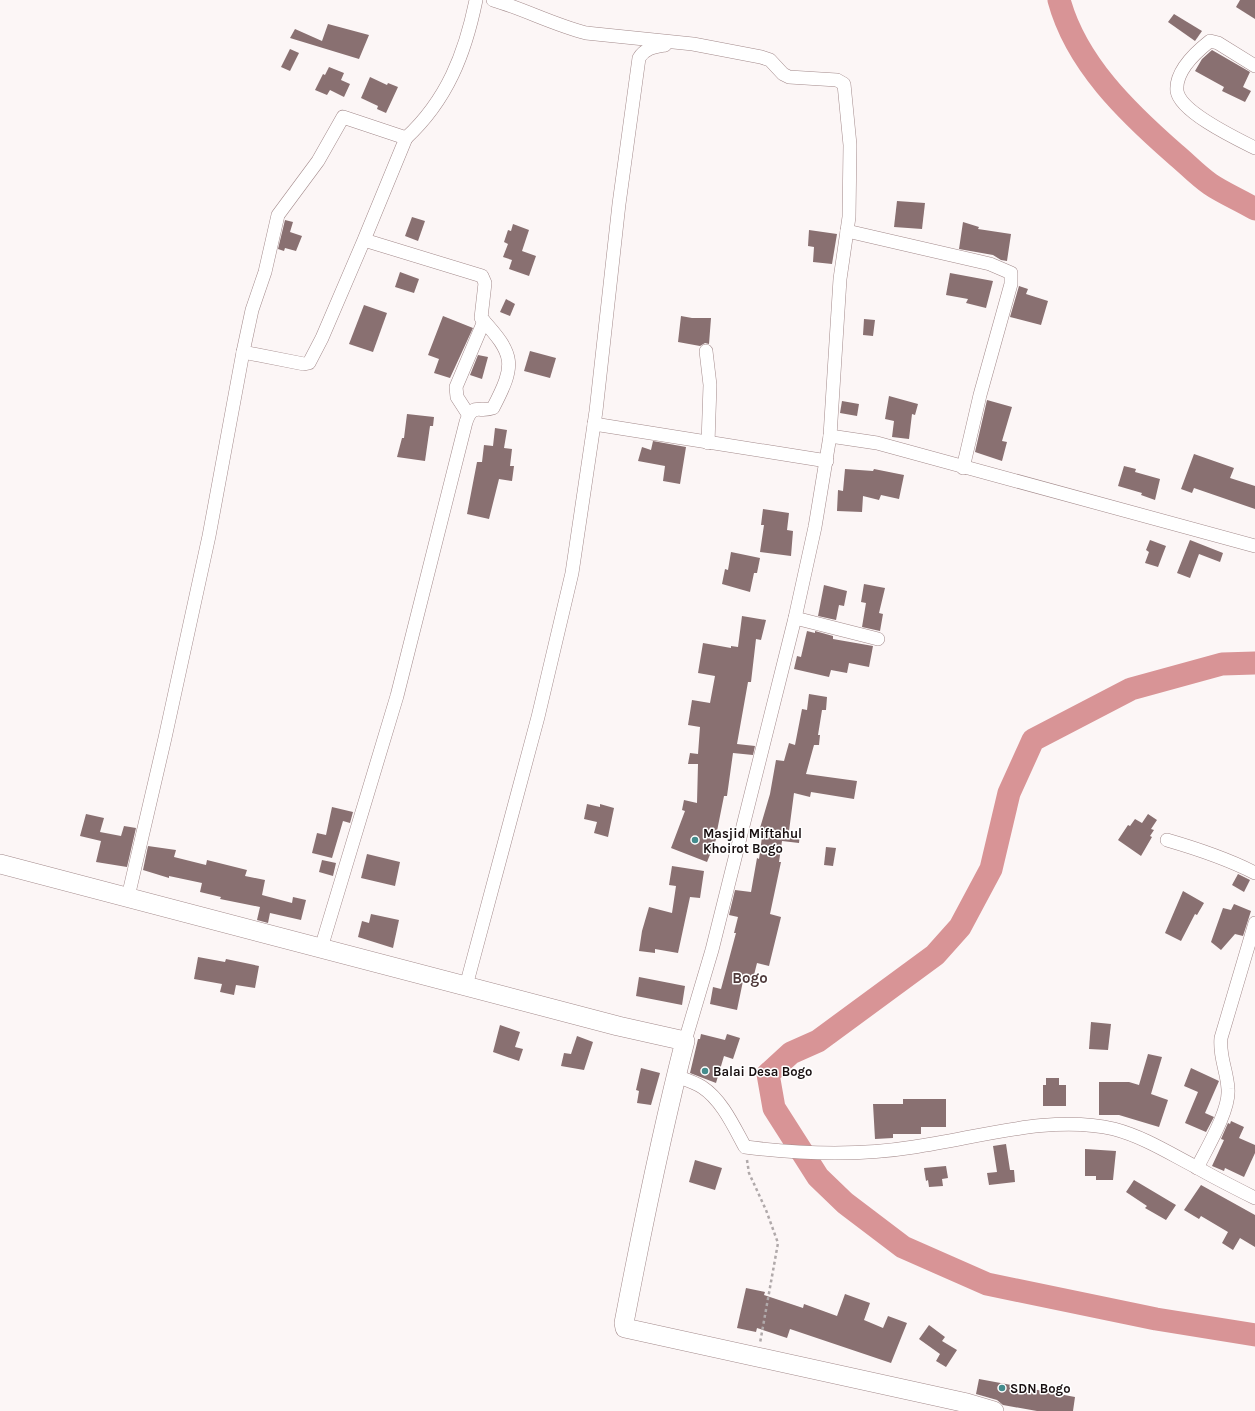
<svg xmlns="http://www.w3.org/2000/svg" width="1255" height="1411" font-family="Karla,sans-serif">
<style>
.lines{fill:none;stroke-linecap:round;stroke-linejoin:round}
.river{stroke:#d89496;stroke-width:23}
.building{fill:#897071}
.street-casing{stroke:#a38a8b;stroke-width:14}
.secondary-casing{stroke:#a38a8b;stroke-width:20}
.path{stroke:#b0a9aa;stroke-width:2.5;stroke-dasharray:3 3;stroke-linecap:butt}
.street{stroke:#fff;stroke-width:13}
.secondary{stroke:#fff;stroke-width:19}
.poi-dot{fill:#448c8d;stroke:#fff;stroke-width:1.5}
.labels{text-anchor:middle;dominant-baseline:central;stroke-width:3;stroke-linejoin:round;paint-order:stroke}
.poi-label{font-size:13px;font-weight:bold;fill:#180f10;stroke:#fff;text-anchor:start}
.quarter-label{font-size:15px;font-weight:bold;fill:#503a3b;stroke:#fff}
</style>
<rect width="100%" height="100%" fill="#fcf6f6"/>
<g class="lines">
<g class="river">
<path d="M1059 0C1076 63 1127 112 1175 154 1186 163 1197 175 1210 184 1223 193 1240 200 1255 209"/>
<path d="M1255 663 1222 664 1131 689 1033 740 1009 793 991 869 960 927 935 955 818 1041 791 1053 768 1074 774 1108 818 1177 845 1203 903 1247 987 1284 1156 1319 1255 1335"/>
</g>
</g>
<g class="building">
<path d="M1240 0H1255V19L1236 7Z"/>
<path d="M1174 14 1202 31 1195 41 1168 22Z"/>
<path d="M328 24 369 35 359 59 290 38 295 29 322 41Z"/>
<path d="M290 49 299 53 290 71 281 67Z"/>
<path d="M1212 50 1250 72 1243 87 1251 91 1245 102 1222 91 1224 87 1195 71 1202 59Z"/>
<path d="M329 67 344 73 341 80 350 84 344 97 330 90 327 95 315 90 323 74 325 75Z"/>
<path d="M370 77 387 85 388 83 398 87 386 113 377 109 378 106 361 98Z"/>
<path d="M897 201 925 203 922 229 894 227Z"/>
<path d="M412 217 425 221 418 241 405 236Z"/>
<path d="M285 220 293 222 290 232 302 236 296 251 285 248 284 251 278 249Z"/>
<path d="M963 222 979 227 978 229 1011 234 1007 261 1001 260 993 255 959 249Z"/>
<path d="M513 224 529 230 522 251 536 256 529 276 509 269 512 260 503 257 508 244 504 242 508 230 511 231Z"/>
<path d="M809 230 837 234 832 264 813 262 814 247 808 246Z"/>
<path d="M400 272 419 279 414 293 395 287Z"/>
<path d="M950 273 993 281 986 308 966 303 968 299 946 295Z"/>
<path d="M1019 286 1028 289 1026 294 1048 301 1041 325 1010 317Z"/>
<path d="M506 299 515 304 510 316 500 312Z"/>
<path d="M364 305 387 313 373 352 349 344Z"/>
<path d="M443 316 473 328 450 378 434 373 439 359 428 355Z"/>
<path d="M681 316 692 318H711L709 344 705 343 700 346 678 342Z"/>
<path d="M864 319 875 320 873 336 863 335Z"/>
<path d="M530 351 556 358 550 378 524 371Z"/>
<path d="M478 355 488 357 482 379 470 375Z"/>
<path d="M889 396 918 404 915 415 912 414 909 439 892 437 894 421 885 419Z"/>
<path d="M987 400 1012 407 1002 441 1007 442 1002 461 975 452Z"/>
<path d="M842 401 859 404 857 416 840 413Z"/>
<path d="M407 414 434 417 433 426H430L425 461 397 457 402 438H404Z"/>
<path d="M495 428 507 430 504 448 512 449 510 466H514L512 481 499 479 489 519 467 514 477 462H482L484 445 493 446Z"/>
<path d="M653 441 686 447 680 484 663 481 665 466 638 461 642 447 651 450Z"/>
<path d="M1194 454 1234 468 1230 478 1255 486V509L1194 488 1192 493 1181 489Z"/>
<path d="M1124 466 1136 469 1135 472 1160 479 1155 500 1141 495 1142 493 1118 486Z"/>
<path d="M845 469 873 471 874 469 904 475 899 499 881 495 879 500 863 496 862 512 837 511 838 490 843 491Z"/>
<path d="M763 509 789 513 787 530 793 531 791 556 760 552 764 525H761Z"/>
<path d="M1150 540 1166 546 1158 567 1145 563 1149 552 1146 550Z"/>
<path d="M1190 540 1223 553 1220 562 1199 554 1190 578 1177 573Z"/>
<path d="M731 552 760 558 757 573H754L750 592 722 584 725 569 728 570Z"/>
<path d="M864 584 885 588 879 613 883 614 880 631 862 627 866 603 861 602Z"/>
<path d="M824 585 847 591 844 606 839 605 836 620 818 616Z"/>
<path d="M742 616 766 620 761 640 756 639 751 682H748L737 744 755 746 753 755 733 753 727 796H724L717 831 719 832 707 862 671 848 685 811 682 810 684 800 697 803 698 764H688L690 753 698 754 700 727 688 725 692 700 710 703 715 676 698 673 703 643 731 648V646L738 647Z"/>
<path d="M807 631 815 633V631L833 636V639L873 646 869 667 849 663 847 673 831 670 829 677 794 669 797 656 801 657Z"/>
<path d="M809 694 827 697 826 710H822L818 735H820L819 745H814L806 774 857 781 854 799 811 792 810 797 794 793 789 831 800 833 799 843 782 841 779 862H781L770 914 781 917 769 966 757 963 752 983 743 981 737 1010 710 1004 713 987 721 989 736 933H734L738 917 729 915 735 890 751 892 757 858 759 859 762 837H760V828L770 794 776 760 784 761 789 743 795 745 802 709 807 710Z"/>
<path d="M587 804 600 807V804L614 808 608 837 594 833 597 822 584 819Z"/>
<path d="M332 807 353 812 350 823 343 821 332 858 312 853 317 833 326 835Z"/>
<path d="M86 814 104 818 100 832 121 836 124 826 136 828 127 867 96 862 101 841 80 836Z"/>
<path d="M1148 814 1157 820 1151 829 1154 830 1150 836 1152 837 1141 856 1118 840 1128 825 1130 826 1135 819 1142 823Z"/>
<path d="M148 846 176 850 174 857 206 865 207 860 247 870 245 876 265 880 262 895 292 903 293 897 306 900 301 920 270 913 268 923 257 920 260 907 220 899 221 897 200 892 202 883 169 876V878L143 870Z"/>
<path d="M826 847 836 848 833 866 824 865Z"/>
<path d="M367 854 400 862 395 886 361 878Z"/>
<path d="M322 860 336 863 333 876 319 872Z"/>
<path d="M672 866 704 871 700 898 690 897 678 953 655 949V953L639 951 642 931 649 907 672 913 676 886 669 885Z"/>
<path d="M1238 874 1250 880 1244 892 1232 885Z"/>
<path d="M1183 891 1204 903 1197 915 1195 914 1181 941 1165 933Z"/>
<path d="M1234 904 1251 911 1243 936 1235 934 1221 950 1211 942 1223 908 1231 910Z"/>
<path d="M371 914 399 920 393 948 358 937 362 921 369 923Z"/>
<path d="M198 957 225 962 226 959 259 966 255 988 236 985 234 995 220 992 222 984 194 979Z"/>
<path d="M639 977 685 986 682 1005 636 996Z"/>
<path d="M1091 1022 1111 1024 1108 1050 1089 1049Z"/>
<path d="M500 1025 520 1032 515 1047 523 1049 519 1061 493 1052Z"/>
<path d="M701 1034 725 1040 727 1034 740 1038 733 1059 724 1056 716 1083 690 1073 698 1039H700Z"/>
<path d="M577 1036 593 1042 584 1070 561 1066 564 1053 571 1054Z"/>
<path d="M1148 1054 1162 1057 1151 1094 1168 1100 1159 1127 1119 1115H1099V1082H1129L1139 1085Z"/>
<path d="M641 1068 660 1073 651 1105 637 1103 639 1091 636 1090Z"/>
<path d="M1191 1068 1219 1081 1205 1113 1214 1117 1206 1132 1185 1123 1198 1092 1184 1086Z"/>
<path d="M1046 1078H1059V1085H1066V1106H1043V1085H1046Z"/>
<path d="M903 1099H946V1127H921V1134H893V1138L875 1139 873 1104H903Z"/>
<path d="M1231 1121 1244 1127 1239 1138 1255 1145V1153L1244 1177 1225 1168 1224 1171 1212 1166 1224 1140 1221 1139 1228 1123 1230 1124Z"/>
<path d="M1006 1144 1010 1170H1014L1015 1182 989 1185 987 1173 997 1172 993 1146Z"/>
<path d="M1085 1149 1116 1151 1113 1180H1096V1176H1085Z"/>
<path d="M695 1160 722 1168 715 1190 689 1182Z"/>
<path d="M946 1166 948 1178 942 1179 943 1186 929 1187 928 1180 926 1181 924 1168Z"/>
<path d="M1134 1180 1176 1205 1166 1220 1145 1208 1147 1206 1126 1192Z"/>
<path d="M1201 1185 1255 1215V1247L1240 1238 1233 1250 1222 1243 1228 1232 1201 1216 1199 1219 1184 1210Z"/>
<path d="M746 1288 765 1292 764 1295 803 1308 804 1304 837 1316 845 1294 870 1303 864 1320 883 1328 888 1316 907 1323 891 1363 790 1329 787 1338 757 1328 756 1332 737 1328Z"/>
<path d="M929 1325 945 1337 942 1341 957 1350 946 1367 936 1361 940 1354 919 1339Z"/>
<path d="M979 1379 1075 1397 1073 1411H1037L1003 1405 997 1400 976 1394Z"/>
</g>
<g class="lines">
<g class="street-casing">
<g id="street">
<path d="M493 0C524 9 554 25 586 33L693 44 761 57 770 60 783 74 789 77 837 80 844 84 850 145 849 217 840 279 830 436 815 527 795 618 712 950 685 1041"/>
<path d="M1255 66 1218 43 1210 41C1196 52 1175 71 1177 91 1180 112 1237 139 1255 148"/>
<path d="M406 138C447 100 465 54 476 0"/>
<path d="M847 231 990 264 1011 273V284L980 395 963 468"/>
<path d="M706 351 710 385 708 443"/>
<path d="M468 414 457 397 456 387 484 321"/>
<path d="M594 424 827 461"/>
<path d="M830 436 877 443 1255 546"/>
<path d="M795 618 878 639"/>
<path d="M1167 840C1198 849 1226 858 1255 873"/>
<path d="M128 897 165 738 209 536 243 352"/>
<path d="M321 948 397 696 466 422C473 402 479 413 493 408 516 364 515 355 481 318L485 283 482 276 364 240 322 338 309 363 304 364 243 352 252 310 265 272 278 215 318 161 343 117 406 138 364 240"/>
<path d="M466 986 538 717 572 573 596 411 619 204 639 58C645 48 654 47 665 45"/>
<path d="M676 1076C684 1079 694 1082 702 1087 722 1100 734 1127 745 1147 801 1154 858 1156 914 1147 978 1138 1050 1114 1114 1129 1144 1137 1169 1153 1196 1167 1215 1178 1235 1188 1255 1198"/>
<path d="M1197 1168C1207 1148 1230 1110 1228 1089 1227 1070 1219 1057 1221 1038L1255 923"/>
</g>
</g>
<g class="secondary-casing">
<path id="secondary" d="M0 864 618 1026 685 1041C661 1134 642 1229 624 1323L625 1328 967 1403 994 1411"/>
</g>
<path class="path" d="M747 1160 749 1173 766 1210 778 1243 760 1343"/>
<use href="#street" class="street"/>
<use href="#secondary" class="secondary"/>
</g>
<g class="poi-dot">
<circle cx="695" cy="840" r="4"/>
<circle cx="705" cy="1071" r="4"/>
<circle cx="1002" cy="1388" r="4"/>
</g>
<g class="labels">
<g class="poi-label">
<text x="703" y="833">Masjid Miftahul<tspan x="703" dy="15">Khoirot Bogo</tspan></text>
<text x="713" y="1071">Balai Desa Bogo</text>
<text x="1010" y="1388">SDN Bogo</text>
</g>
<g class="quarter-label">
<text x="750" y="978">Bogo</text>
</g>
</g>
</svg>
